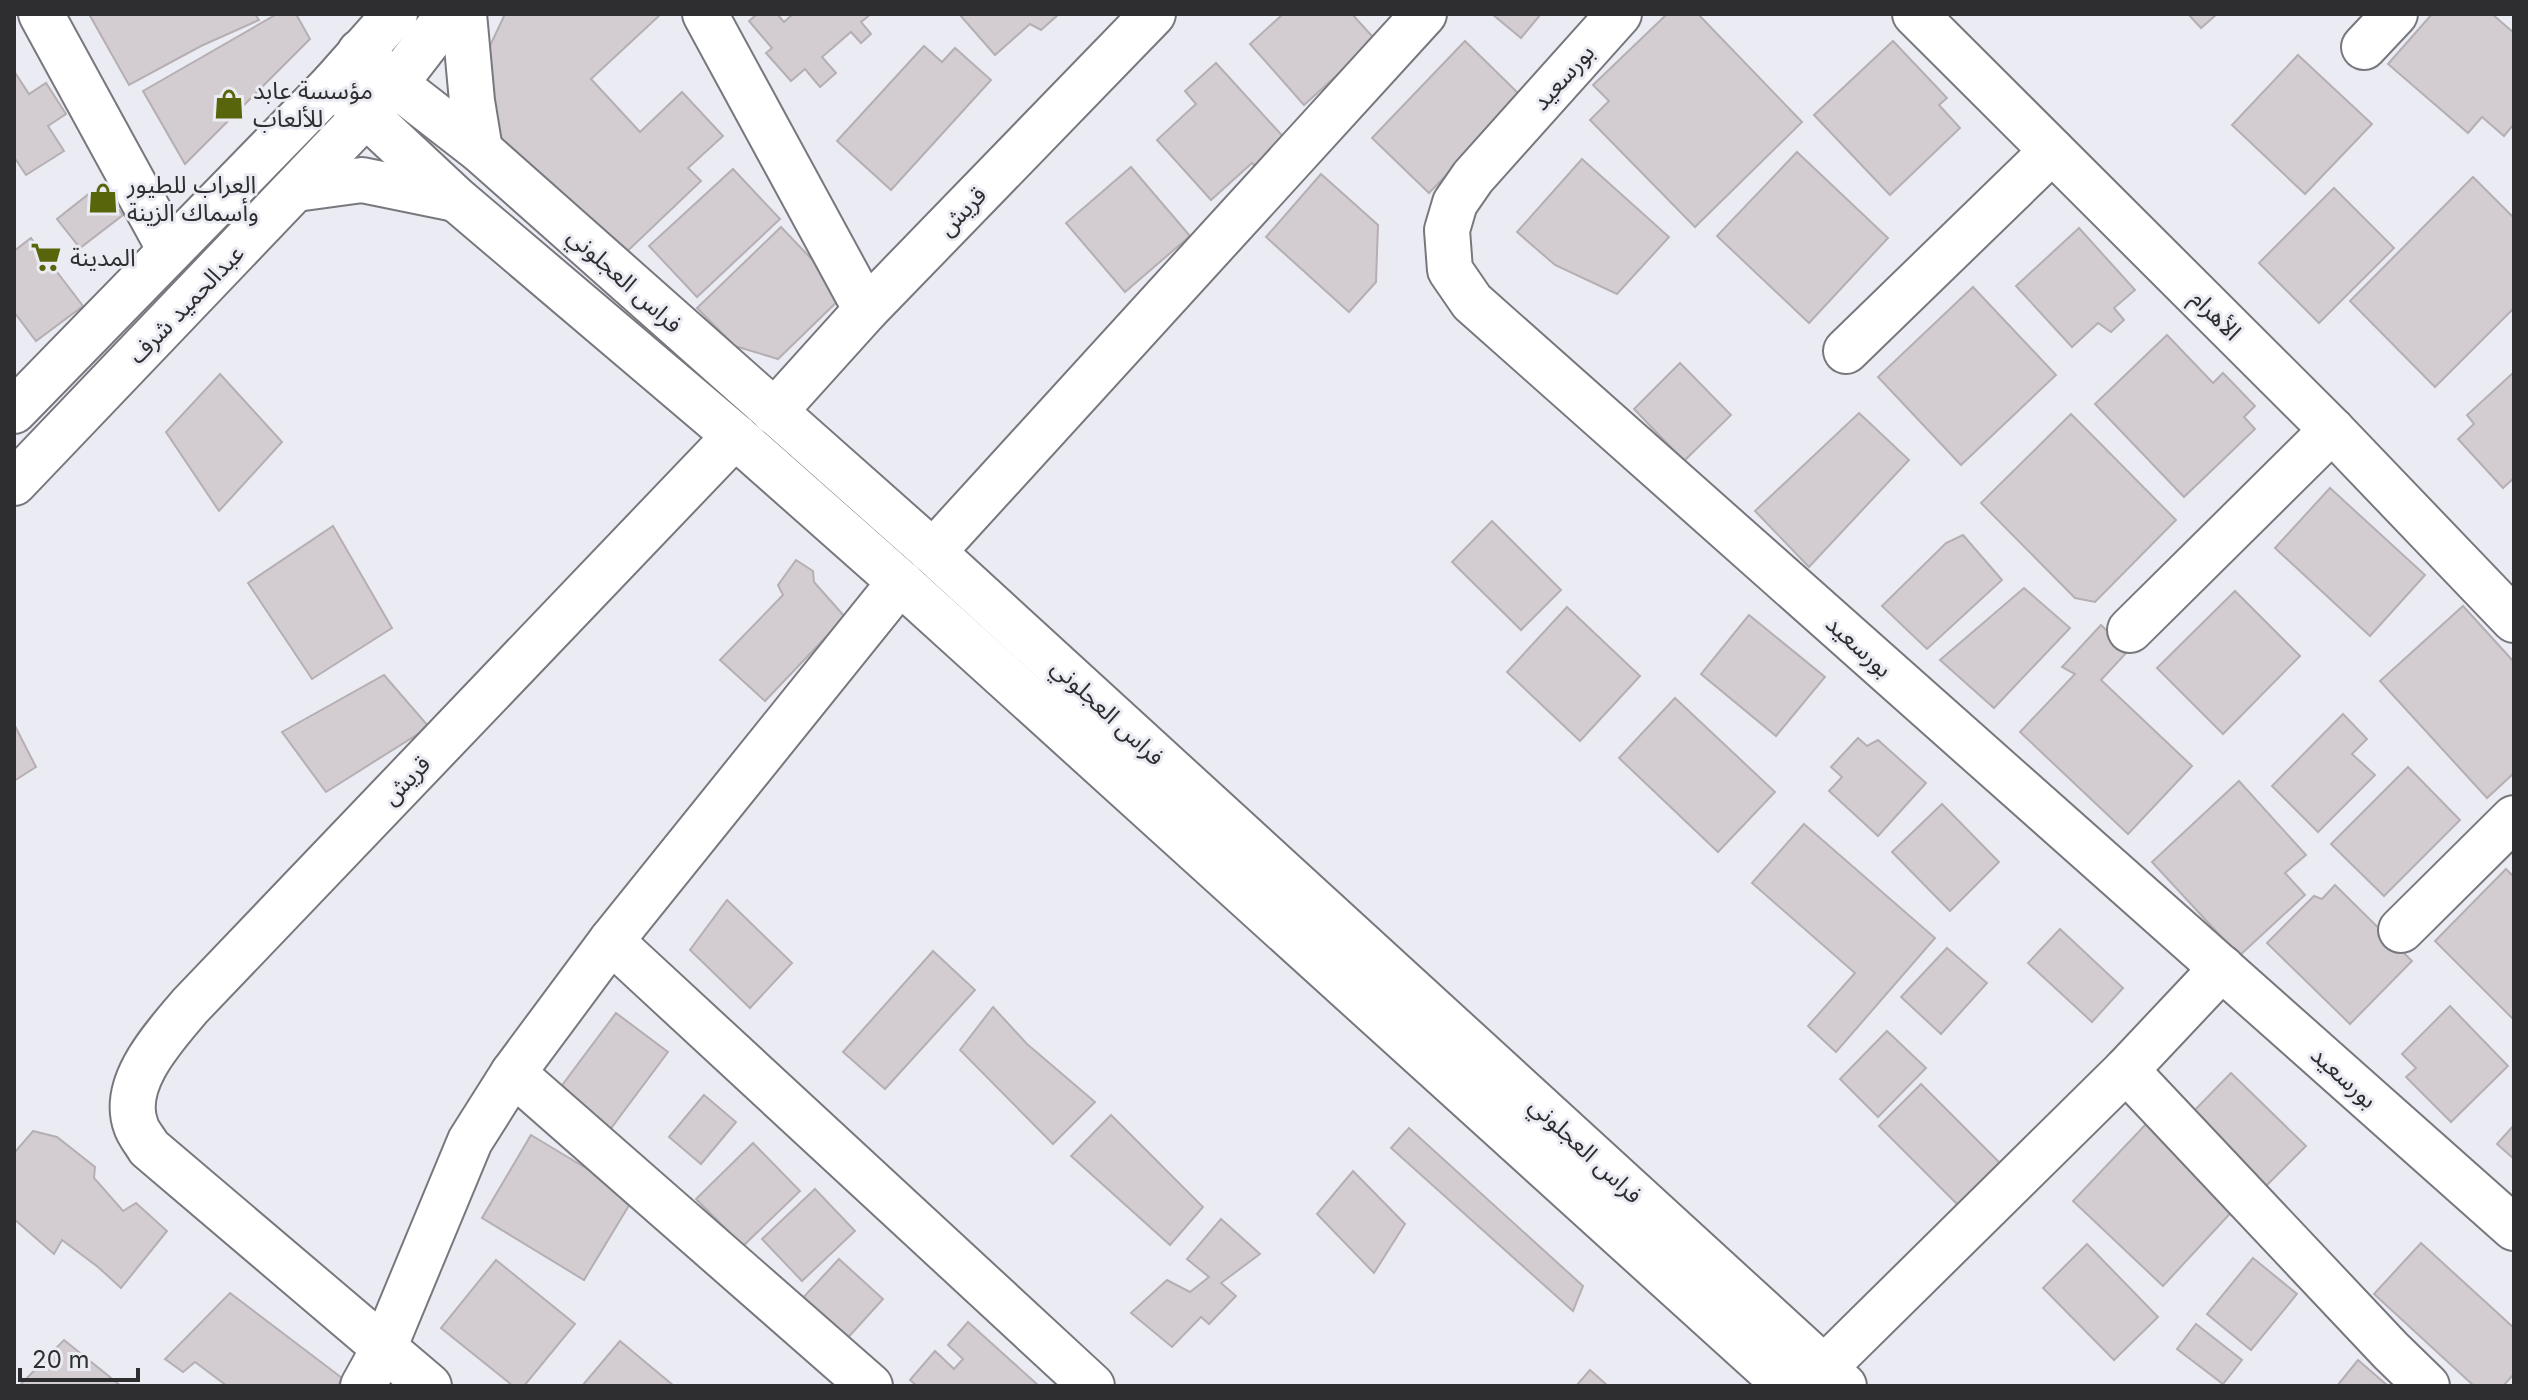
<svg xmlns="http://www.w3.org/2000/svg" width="2528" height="1400" font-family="Inter,'Noto Sans Arabic',sans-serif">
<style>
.building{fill:#d3ccd0;stroke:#b5afb3;stroke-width:2}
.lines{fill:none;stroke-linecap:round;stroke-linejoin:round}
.minor-casing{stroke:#77787e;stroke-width:48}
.major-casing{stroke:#77787e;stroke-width:48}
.minor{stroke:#fff;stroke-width:44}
.major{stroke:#fff;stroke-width:44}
.labels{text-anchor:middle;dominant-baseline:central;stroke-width:6;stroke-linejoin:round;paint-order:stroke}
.street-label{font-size:24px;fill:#2e2e31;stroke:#ebecf3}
.poi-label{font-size:24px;fill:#2e2e31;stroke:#ebecf3;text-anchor:start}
</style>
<rect width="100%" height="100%" fill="#ebecf3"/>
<g class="building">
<path d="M89 14H255L259 20 201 46 129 85Z"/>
<path d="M277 14H296L310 39 185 164 143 91Z"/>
<path d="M505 14H661L591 79 640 132 682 92 723 136 688 168 701 181 616 262 493 141 487 52Z"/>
<path d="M757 14H777L784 22 793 14H871L861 22 871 34 861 43 851 32 822 57 836 73 820 87 805 69 791 81 766 53 772 48 749 21Z"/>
<path d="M959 14H1059L1041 30 1030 24 995 55Z"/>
<path d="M1283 14H1352L1381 46 1351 73 1346 67 1304 105 1250 44Z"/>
<path d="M1492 14H1541L1521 38Z"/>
<path d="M1667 14H1698L1802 122 1695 227 1590 120 1609 101 1593 85Z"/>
<path d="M2188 14H2217L2201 28Z"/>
<path d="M2432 14H2492L2514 33V124L2504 136 2482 117 2468 133 2388 64Z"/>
<path d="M1465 41 1522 97 1429 193 1372 138Z"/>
<path d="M1893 41 1947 98 1939 105 1960 128 1890 195 1814 115Z"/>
<path d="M924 46 942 62 955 48 991 80 891 190 837 141Z"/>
<path d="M2298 55 2372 124 2305 194 2232 125Z"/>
<path d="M1216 63 1287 141 1258 169 1252 163 1211 200 1157 140 1196 104 1185 91Z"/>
<path d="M14 71 29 94 46 83 66 114 48 126 64 151 26 175 14 157Z"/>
<path d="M1797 152 1888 238 1809 323 1717 236Z"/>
<path d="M1582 159 1669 237 1617 294 1555 265 1517 232Z"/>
<path d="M1131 167 1190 236 1125 292 1066 223Z"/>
<path d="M733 169 780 219 697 297 649 246Z"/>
<path d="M1321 174 1378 225 1376 282 1349 312 1266 237Z"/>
<path d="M2473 177 2514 218V308L2435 387 2350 301Z"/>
<path d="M100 185 123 215 80 248 57 219Z"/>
<path d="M2334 188 2394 248 2319 323 2259 263Z"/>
<path d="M781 227 845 294 778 359 735 346 697 308Z"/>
<path d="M2079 228 2135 290 2114 308 2124 320 2111 332 2098 323 2072 347 2016 286Z"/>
<path d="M31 238 83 306 36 341 14 312V251Z"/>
<path d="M1973 287 2056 375 1961 465 1878 377Z"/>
<path d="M2167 335 2213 383 2223 373 2255 406 2244 417 2255 429 2184 497 2095 404Z"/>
<path d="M1680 363 1731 415 1684 461 1634 409Z"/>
<path d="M2514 372V478L2503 488 2458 439 2474 424 2467 415Z"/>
<path d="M220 374 282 442 219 511 166 432Z"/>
<path d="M1859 413 1909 460 1809 567 1755 511Z"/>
<path d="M2071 414 2176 520 2095 602 2075 598 1981 503Z"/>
<path d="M2330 488 2425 575 2370 636 2275 548Z"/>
<path d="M1492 521 1561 590 1521 630 1452 562Z"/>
<path d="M333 526 392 628 312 679 248 583Z"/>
<path d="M1963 535 2002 580 1927 649 1882 606 1946 543Z"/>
<path d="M796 560 813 571 814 582 845 617 765 701 720 660 783 595 778 585Z"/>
<path d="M2024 588 2070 628 1994 708 1940 660Z"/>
<path d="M2235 591 2300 656 2223 734 2157 668Z"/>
<path d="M2463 606 2514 662V773L2487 798 2380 681Z"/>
<path d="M1567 607 1640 676 1580 741 1507 672Z"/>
<path d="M1749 615 1825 677 1776 736 1701 674Z"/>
<path d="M2101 625 2128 651 2101 680 2192 766 2128 834 2020 732 2075 674 2062 667Z"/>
<path d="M384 675 429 727 326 792 282 732Z"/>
<path d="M1675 698 1775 792 1718 852 1619 758Z"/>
<path d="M2343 714 2367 739 2352 754 2375 775 2318 832 2272 786Z"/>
<path d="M14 724 36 767 14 781Z"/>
<path d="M1858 738 1867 746 1878 740 1926 783 1878 836 1829 791 1842 777 1831 767Z"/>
<path d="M2408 767 2460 820 2384 896 2331 844Z"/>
<path d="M2239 781 2306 855 2285 873 2305 895 2239 956 2152 862Z"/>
<path d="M1942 804 1999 862 1950 911 1892 852Z"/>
<path d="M1804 824 1935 938 1836 1052 1808 1026 1855 973 1752 883Z"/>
<path d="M2506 869 2514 877V1020L2435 941Z"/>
<path d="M2335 885 2412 961 2350 1024 2267 943 2314 896 2322 899Z"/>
<path d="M727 900 792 963 750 1008 690 950Z"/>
<path d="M2060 929 2123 988 2092 1022 2028 963Z"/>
<path d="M1947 948 1987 983 1941 1034 1901 997Z"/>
<path d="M933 951 975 990 885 1089 843 1052Z"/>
<path d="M2450 1006 2508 1066 2451 1122 2406 1077 2416 1068 2402 1054Z"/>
<path d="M993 1007 1027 1044 1095 1102 1053 1144 960 1050Z"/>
<path d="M616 1013 668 1052 609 1131 557 1092Z"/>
<path d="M1887 1031 1926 1068 1878 1117 1840 1079Z"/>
<path d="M2231 1073 2306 1146 2259 1193 2185 1120Z"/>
<path d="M1921 1084 2005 1168 1963 1210 1879 1126Z"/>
<path d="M704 1095 736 1122 701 1164 669 1137Z"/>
<path d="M1111 1115 1203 1207 1170 1245 1071 1156Z"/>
<path d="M2149 1121 2238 1205 2163 1286 2073 1201Z"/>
<path d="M2514 1125V1159L2497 1144Z"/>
<path d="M1409 1128 1583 1286 1573 1311 1391 1148Z"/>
<path d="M33 1131 57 1137 95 1167 94 1178 123 1211 136 1203 167 1231 121 1288 98 1267 62 1240 54 1254 14 1219V1153Z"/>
<path d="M531 1135 634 1197 584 1280 482 1218Z"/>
<path d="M753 1143 800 1191 743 1246 696 1199Z"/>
<path d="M1353 1171 1405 1224 1374 1273 1317 1214Z"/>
<path d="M815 1189 855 1231 802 1281 762 1239Z"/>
<path d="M1221 1219 1260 1254 1221 1283 1236 1296 1209 1324 1201 1317 1172 1347 1131 1313 1167 1280 1190 1292 1209 1277 1187 1259Z"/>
<path d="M2421 1243 2514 1328V1374L2503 1386H2474L2374 1294Z"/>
<path d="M2087 1244 2158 1317 2114 1360 2043 1288Z"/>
<path d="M2253 1258 2297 1294 2251 1350 2207 1314Z"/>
<path d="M839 1259 883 1299 844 1342 800 1301Z"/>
<path d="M496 1260 575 1324 524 1386H513L441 1328Z"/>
<path d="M230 1293 342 1378 338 1386H227L195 1362 183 1372 165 1359Z"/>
<path d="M968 1322 1039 1386H917L910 1380 935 1351 954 1369 963 1359 948 1345Z"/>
<path d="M2196 1324 2242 1360 2223 1384 2177 1349Z"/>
<path d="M64 1340 121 1386H19Z"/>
<path d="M620 1341 674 1386H582Z"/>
<path d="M2358 1360 2388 1386H2337Z"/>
<path d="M1590 1370 1608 1386H1576Z"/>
</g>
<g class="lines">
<g class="minor-casing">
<g id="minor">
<path d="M41 14 170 250"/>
<path d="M705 14 866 310"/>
<path d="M1619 14 1473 177 1455 203 1447 230 1450 270 1472 302 2514 1228"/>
<path d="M1915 14 2332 430 2514 620"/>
<path d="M2364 47 2395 14"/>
<path d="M1846 351 2052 151"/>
<path d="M774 412 866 310 1153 14"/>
<path d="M933 552 1424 14"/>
<path d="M2130 630 2332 430"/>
<path d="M2401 930 2514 818"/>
<path d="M611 941 1092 1386"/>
<path d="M2126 1070 2391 1351 2427 1386"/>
<path d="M513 1073 870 1386"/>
<path d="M1824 1368 2126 1070 2222 968"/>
<path d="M363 1386 384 1348 470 1141 513 1073 611 941 900 582"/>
<path d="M429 1386 149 1148C145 1141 138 1133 136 1126 120 1083 165 1036 190 1006L735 436"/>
</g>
</g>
<g class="major-casing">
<g id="major">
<path d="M464 14 472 101 480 150"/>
<path d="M360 52 395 84 480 150 933 552 1844 1386"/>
<path d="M333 84 456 199 735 436 900 582 1787 1386"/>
<path d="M296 189 362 180 455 199"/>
<path d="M14 411 333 84 395 14"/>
<path d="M14 483 395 84 449 14"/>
</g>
</g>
<use href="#minor" class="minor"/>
<use href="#major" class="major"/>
</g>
<defs>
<g id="shop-bare" transform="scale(2.4)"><path d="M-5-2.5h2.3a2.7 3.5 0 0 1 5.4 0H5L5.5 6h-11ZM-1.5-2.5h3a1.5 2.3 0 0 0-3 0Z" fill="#58650a" stroke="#ebecf3" stroke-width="2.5" paint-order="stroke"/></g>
<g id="supermarket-bare" transform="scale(2.4)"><path d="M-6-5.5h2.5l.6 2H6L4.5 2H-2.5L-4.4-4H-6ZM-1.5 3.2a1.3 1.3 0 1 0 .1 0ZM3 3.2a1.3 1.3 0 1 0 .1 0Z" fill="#58650a" stroke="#ebecf3" stroke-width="2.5" paint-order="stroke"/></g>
</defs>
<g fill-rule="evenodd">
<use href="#shop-bare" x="229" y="104"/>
<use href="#shop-bare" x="103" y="198"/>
<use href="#supermarket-bare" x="46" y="257"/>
</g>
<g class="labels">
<g class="street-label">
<text transform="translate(1563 77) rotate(-48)">بورسعيد</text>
<text transform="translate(962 211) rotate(-46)">قريش</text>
<text transform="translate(625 280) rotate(42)">فراس العجلوني</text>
<text transform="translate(186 304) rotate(-46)">عبدالحميد شرف</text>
<text transform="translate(2216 315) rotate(45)">الأهرام</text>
<text transform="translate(1859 646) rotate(42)">بورسعيد</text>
<text transform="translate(1108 712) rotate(43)">فراس العجلوني</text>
<text transform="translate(406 780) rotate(-46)">قريش</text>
<text transform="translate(2344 1077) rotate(42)">بورسعيد</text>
<text transform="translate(1586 1150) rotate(43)">فراس العجلوني</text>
</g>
<g class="poi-label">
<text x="253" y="90">مؤسسة عابد<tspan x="253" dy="28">للألعاب</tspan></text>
<text x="127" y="184">العراب للطيور<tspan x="127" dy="28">وأسماك الزينة</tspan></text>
<text x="70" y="257">المدينة</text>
</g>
</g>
<rect width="2528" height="1400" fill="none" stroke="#2e2e31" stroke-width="32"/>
<path d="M20 1368v12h118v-12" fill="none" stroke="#2e2e31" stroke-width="4"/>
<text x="32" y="1368" font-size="24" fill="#2e2e31" stroke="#ebecf3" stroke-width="6" paint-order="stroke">20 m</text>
</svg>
